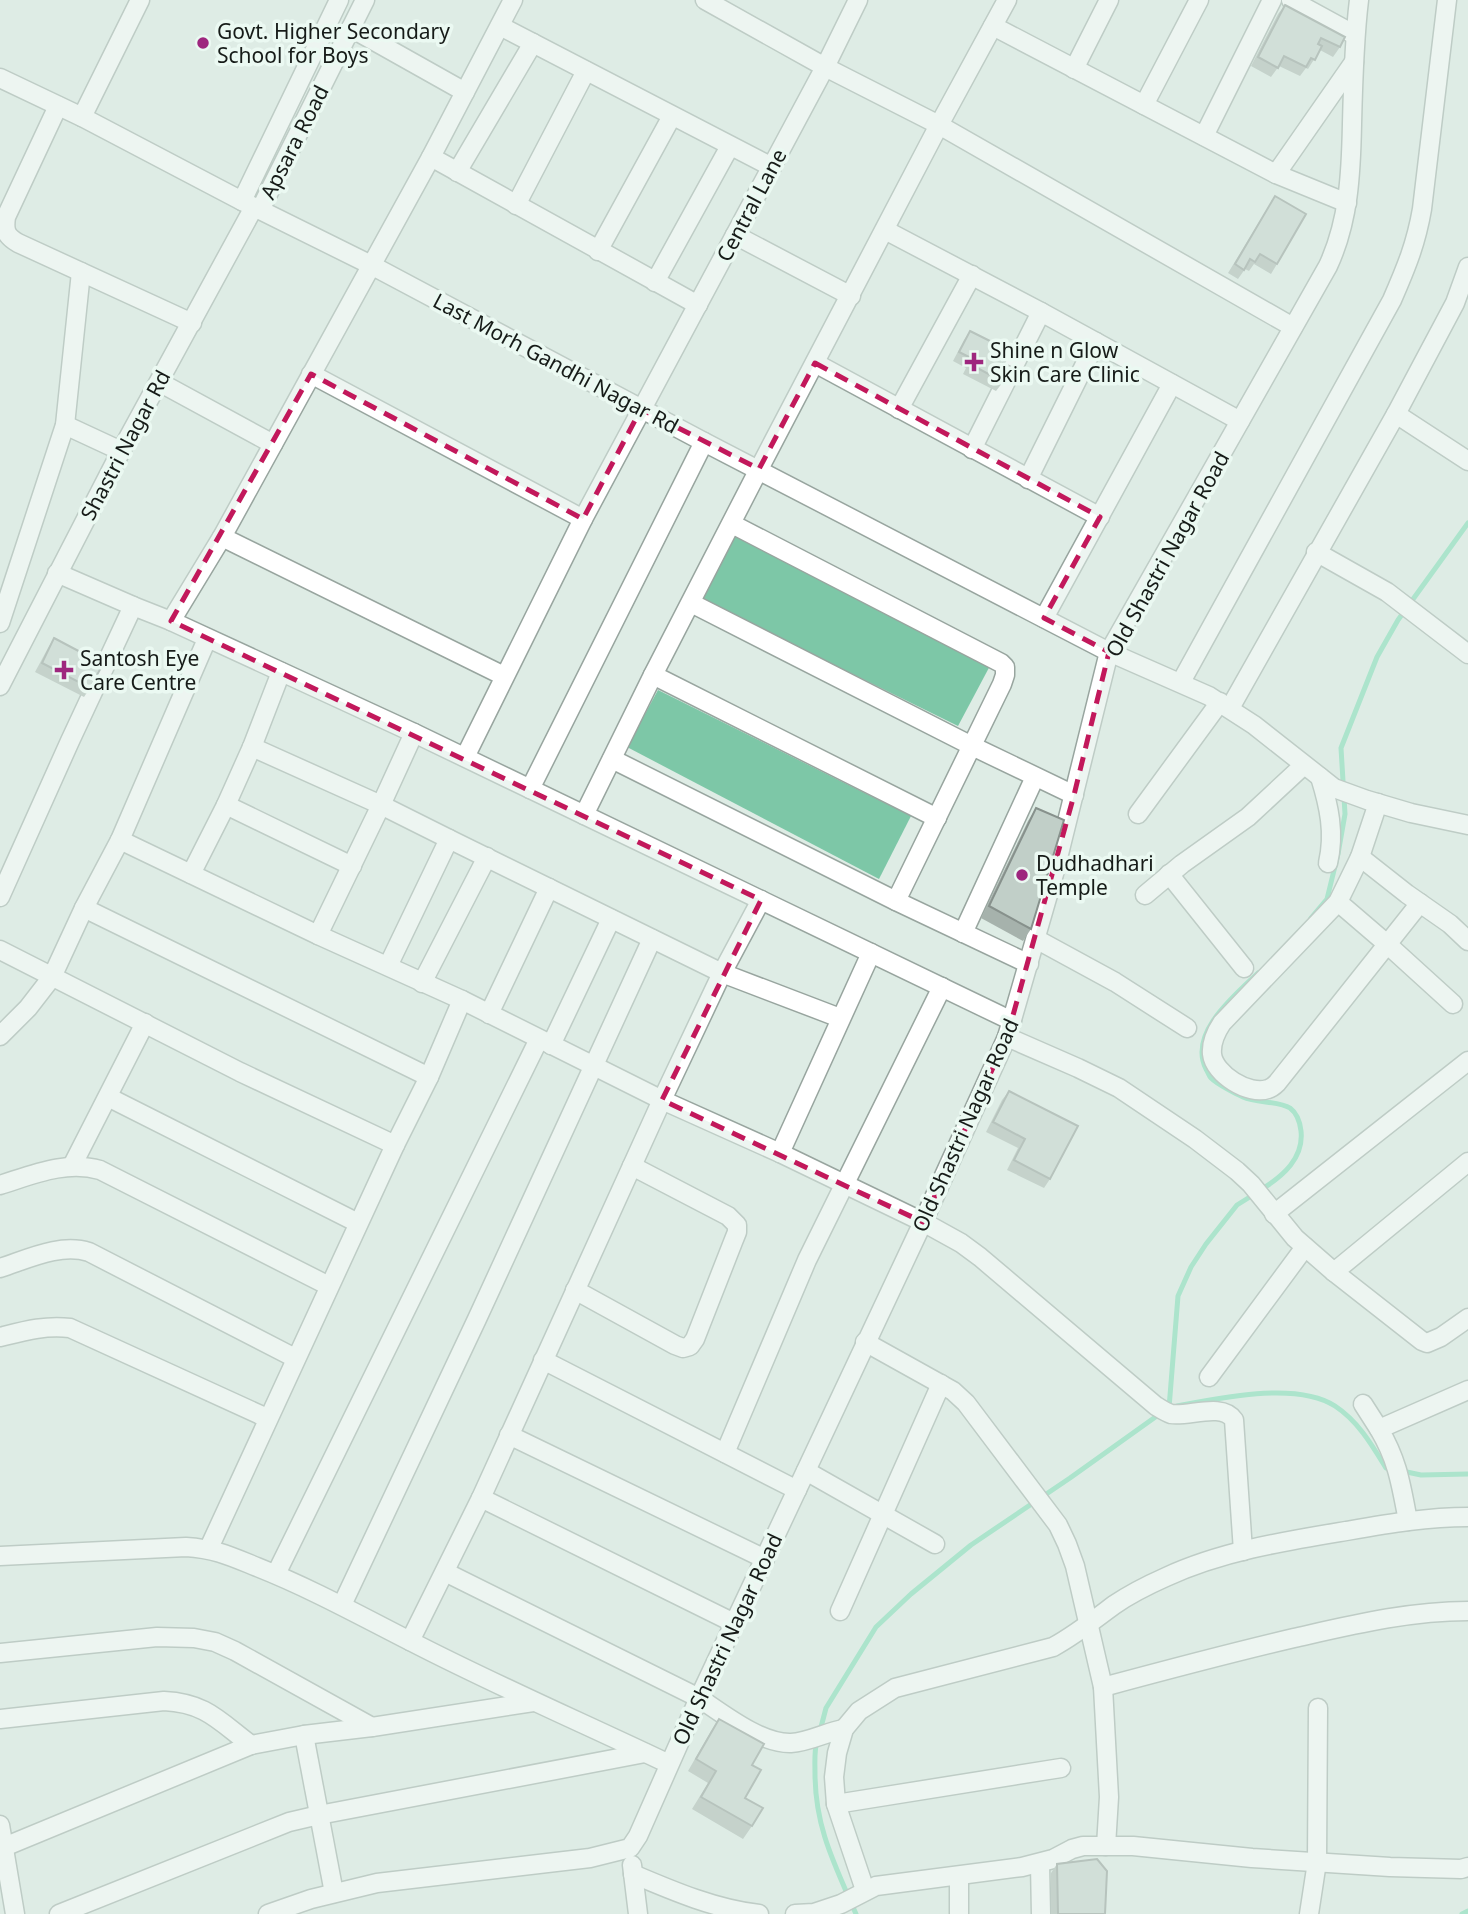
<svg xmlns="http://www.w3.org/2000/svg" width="1468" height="1914" font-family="'Noto Sans',sans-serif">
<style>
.green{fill:#7dc7a7}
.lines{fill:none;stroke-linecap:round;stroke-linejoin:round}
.stream{stroke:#6fd9ae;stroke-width:5}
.minor-casing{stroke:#98a59f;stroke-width:21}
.minor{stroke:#fff;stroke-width:18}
.wall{fill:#a6b2ac}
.building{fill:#c1cfc8;stroke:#87918c;stroke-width:2}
.marked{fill:none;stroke:#c2185b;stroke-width:5;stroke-dasharray:14 9;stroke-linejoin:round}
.poi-dot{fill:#9e267e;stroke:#ebf9f2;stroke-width:2.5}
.labels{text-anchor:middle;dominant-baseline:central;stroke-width:7;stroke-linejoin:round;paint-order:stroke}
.poi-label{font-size:21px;fill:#161b18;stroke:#ebf9f2;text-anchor:start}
.street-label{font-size:21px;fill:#161b18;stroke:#ebf9f2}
</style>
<rect width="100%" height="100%" fill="#deece5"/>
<g class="green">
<path d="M734 535 992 662 958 726 702 600Z"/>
<path d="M658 690 911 816 879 879 627 747Z"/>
</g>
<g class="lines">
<g class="stream">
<path d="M1311 918 1327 899 1338 854 1345 814 1341 748 1377 657 1398 620 1468 523"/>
<path d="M1258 973C1235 995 1188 1033 1206 1069 1208 1072 1209 1076 1211 1078 1217 1084 1236 1094 1243 1097 1256 1103 1279 1101 1290 1108 1298 1114 1300 1122 1301 1131 1304 1158 1283 1176 1262 1189"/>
<path d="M1177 1406C1220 1398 1297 1381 1335 1406 1358 1421 1372 1445 1386 1468L1392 1469"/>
<path d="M1169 1408 1178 1296 1191 1267 1206 1244 1237 1205 1253 1195"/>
<path d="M1402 1471 1421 1475 1468 1474"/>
<path d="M820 1731 826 1708 876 1627 911 1594 971 1545 1070 1478 1161 1413"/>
<path d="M817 1741C814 1751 815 1762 815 1773 815 1828 835 1865 856 1914"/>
<path d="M1462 1914 1468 1911"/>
</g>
<g class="minor-casing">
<g id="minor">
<path d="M705 0 825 67 939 125 1293 327"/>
<path d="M1291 0 1355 35"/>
<path d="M500 26 772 167"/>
<path d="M993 26 1276 174 1347 203"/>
<path d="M351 28 465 92"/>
<path d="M1074 69 1109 0"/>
<path d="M0 78 82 117 242 201 371 265 704 442 1109 652 1209 696 1254 725 1334 788 1367 800 1411 813 1468 825"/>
<path d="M1144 105 1199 0"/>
<path d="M58 106 6 217C4 231 6 236 18 243L192 323"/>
<path d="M82 117 140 0"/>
<path d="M1204 136 1272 0"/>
<path d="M431 157 698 305"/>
<path d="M457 172 533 43"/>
<path d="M1276 174 1354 62"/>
<path d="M242 201 339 0"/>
<path d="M516 205 586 71"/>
<path d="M260 210 365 0"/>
<path d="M885 230 1041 312 1240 421"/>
<path d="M735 235 851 296"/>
<path d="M598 251 672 116"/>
<path d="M655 282 730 146"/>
<path d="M815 363 1100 517"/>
<path d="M311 374 583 519"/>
<path d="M159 382 273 444"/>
<path d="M899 409 972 275"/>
<path d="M1396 414 1468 461"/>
<path d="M65 425 121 451"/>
<path d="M972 449 1041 312"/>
<path d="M1028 479 1096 342"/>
<path d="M732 524 1001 663 1005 667V675L1002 684 896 901"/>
<path d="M222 537 504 676"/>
<path d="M1316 552 1387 592 1468 654"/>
<path d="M57 573 133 606"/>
<path d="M691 603 972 746 1074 795"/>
<path d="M1044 618 1172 384"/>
<path d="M171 621 222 537 431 157 513 0"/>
<path d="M0 623 65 425 81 272"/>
<path d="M653 675 937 818"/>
<path d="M1181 682 1392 300C1406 268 1416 244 1422 209L1447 0"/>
<path d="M0 686 121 451 254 207"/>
<path d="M1230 708 1396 414 1455 303 1468 267"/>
<path d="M252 747 381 805 449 839 388 966"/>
<path d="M465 757 583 519 825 67 858 0"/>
<path d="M612 759 896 901 1029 964"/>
<path d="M1320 777C1329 806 1335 833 1328 863"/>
<path d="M530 789 704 442"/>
<path d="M1378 803 1360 857 1338 902 1222 1023C1216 1032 1211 1043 1212 1054 1214 1074 1249 1096 1268 1089 1272 1088 1274 1086 1277 1083L1420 903"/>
<path d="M226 805 352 866"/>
<path d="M1138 814 1220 702"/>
<path d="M584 815 653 675 759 469 939 125 1007 0"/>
<path d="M449 839 722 973 761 900"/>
<path d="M120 840 318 935 462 1000 662 1100 780 1153 923 1222 961 1243 980 1257 1156 1406C1161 1409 1165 1412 1171 1414 1189 1417 1222 1402 1234 1420L1243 1551"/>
<path d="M1360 857 1407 894 1450 924 1468 941"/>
<path d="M191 874 226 805 252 747 281 672"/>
<path d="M1169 874 1244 968"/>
<path d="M1145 895 1182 864 1248 817 1304 765"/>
<path d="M0 897 70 741 133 606 171 621 414 733 1012 1021"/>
<path d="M1338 902 1387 944 1453 1004"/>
<path d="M84 908 429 1077"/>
<path d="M963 933 1035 777"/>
<path d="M318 935 381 805 414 733"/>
<path d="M1036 939 1115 982 1187 1028"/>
<path d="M0 950 240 1072 395 1145 209 1548"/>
<path d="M422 983 487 857"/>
<path d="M489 1014 549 888"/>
<path d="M0 1036 28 1008 52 977 84 908 120 840 207 639"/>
<path d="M1007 1037 1078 1068 1119 1088 1195 1139 1237 1171 1251 1184 1295 1238 1334 1272"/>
<path d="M551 1045 611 919"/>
<path d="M108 1097 358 1223"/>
<path d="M395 1145 429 1077 462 1000"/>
<path d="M780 1153 871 953"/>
<path d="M1468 1162 1334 1272 1422 1341 1427 1343 1441 1337 1468 1318"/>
<path d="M72 1166 145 1023"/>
<path d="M0 1185C32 1175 66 1160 100 1170L329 1286"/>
<path d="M1274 1214 1468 1061"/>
<path d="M0 1268C28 1259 60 1243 89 1252L295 1358"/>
<path d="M575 1290 675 1345 683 1348 690 1346 695 1339 733 1242 737 1232V1225L728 1216 632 1166"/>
<path d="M0 1337C24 1331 45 1325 70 1328L267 1418"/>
<path d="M865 1342 953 1391 966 1403 1058 1525 1067 1544 1075 1566 1103 1687 1109 1797 1106 1846"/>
<path d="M543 1360 797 1490"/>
<path d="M1209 1377 1305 1247"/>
<path d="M1363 1404 1379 1429"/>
<path d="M509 1435 765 1559"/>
<path d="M725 1453 807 1260 942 987"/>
<path d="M806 1471 935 1544"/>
<path d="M481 1498 662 1100 722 973 840 1018"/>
<path d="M1408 1521C1401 1485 1398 1461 1379 1429L1468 1390"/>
<path d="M0 1556 186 1547C216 1549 230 1556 257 1567 310 1588 359 1615 410 1641 495 1685 583 1723 669 1764"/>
<path d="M445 1572 699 1698C723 1714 761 1744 791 1743 809 1742 826 1732 844 1729"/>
<path d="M276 1574 539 1039"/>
<path d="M342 1605 477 1319 652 939"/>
<path d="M840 1611 941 1384"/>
<path d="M410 1641 481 1498 734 1623"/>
<path d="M0 1653 157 1637 194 1638 215 1642 235 1651 372 1727"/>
<path d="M1103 1687C1166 1670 1230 1653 1294 1638 1352 1625 1409 1611 1468 1611"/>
<path d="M0 1719 164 1701C206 1703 219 1721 251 1745"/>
<path d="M304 1735 334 1893"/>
<path d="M836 1804 1061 1768"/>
<path d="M0 1825 15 1914"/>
<path d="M4 1847 251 1745 304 1735 372 1727 533 1702"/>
<path d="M1040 1864 1041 1914"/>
<path d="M632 1865 638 1914"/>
<path d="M633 1874C673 1891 715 1909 759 1914"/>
<path d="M865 1890 836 1804 834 1777 837 1753 844 1729 859 1711 895 1688 1053 1647C1075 1635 1094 1620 1114 1605 1130 1594 1148 1585 1166 1577 1222 1551 1286 1541 1346 1531 1387 1524 1427 1517 1468 1517"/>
<path d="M59 1914 289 1822 319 1815 645 1753"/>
<path d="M268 1914 311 1899 377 1883 590 1858 630 1848 638 1836 699 1698 923 1222 1007 1037 1054 874 1109 652 1328 266C1349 221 1351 173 1352 124 1353 82 1354 41 1359 0"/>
<path d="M795 1914 814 1913 841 1904 876 1886 1022 1867 1053 1859 1072 1849 1083 1846H1133L1252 1858 1390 1867 1461 1869 1468 1867"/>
<path d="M959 1914V1876"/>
<path d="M1309 1914 1317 1862 1318 1708"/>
</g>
</g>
<use href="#minor" class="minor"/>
</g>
<g class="wall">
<path d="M1285 5 1340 47 1333 57 1320 50 1308 69 1306 68 1300 76 1279 66 1271 77 1251 66 1278 14Z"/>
<path d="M1275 196 1277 264 1271 274 1254 264 1249 271 1245 269 1238 279 1228 273Z"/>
<path d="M970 331 1003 363V382L996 391 963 374 966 368 953 361 964 340Z"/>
<path d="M54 638 90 688 84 697 35 672 48 648Z"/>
<path d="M1036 808 1031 929 1023 941 981 918 1028 821Z"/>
<path d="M1009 1091 1050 1179 1044 1188 1007 1170 1018 1148 986 1132 1002 1100Z"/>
<path d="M719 1719 752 1765 745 1798 752 1826 743 1839 692 1809 708 1783 688 1771 711 1731Z"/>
<path d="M1057 1864 1105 1914H1051V1873Z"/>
</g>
<g class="building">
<path d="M1285 5 1345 37 1340 47 1321 38 1318 44 1322 46 1315 60 1311 58 1306 67 1284 56 1278 68 1258 57Z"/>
<path d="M1275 196 1306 214 1277 264 1260 254 1255 262 1250 259 1244 270 1235 264Z"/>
<path d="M970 331 1010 351 1003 363 1011 367 1003 382 970 364 973 359 959 352Z"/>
<path d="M54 638 103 664 90 688 42 663Z"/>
<path d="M1036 808 1064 820 1031 929 989 906Z"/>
<path d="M1009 1091 1078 1126 1050 1179 1014 1160 1025 1139 993 1122Z"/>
<path d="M719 1719 764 1744 752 1765 761 1770 745 1798 763 1808 752 1826 701 1797 716 1771 696 1759Z"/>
<path d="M1097 1859 1107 1871 1105 1914H1058L1057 1864Z"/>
</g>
<path d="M0 0H1468V1914H0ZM815 363 1100 517 1044 618 1109 652 1074 795 1007 1037 923 1222 662 1100 761 900 171 621 311 374 583 519 641 409 759 469Z" fill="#deece5" fill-opacity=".55" fill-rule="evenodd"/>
<path class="marked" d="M815 363 1100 517 1044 618 1109 652 1074 795 1007 1037 923 1222 662 1100 761 900 171 621 311 374 583 519 641 409 759 469Z"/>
<g class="poi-dot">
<circle cx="203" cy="43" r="7"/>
<path d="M970.5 351.5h7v7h7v7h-7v7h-7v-7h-7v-7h7z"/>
<path d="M60.5 659.5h7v7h7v7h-7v7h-7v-7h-7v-7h7z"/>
<circle cx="1022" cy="875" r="7"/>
</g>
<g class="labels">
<g class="poi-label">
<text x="217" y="31">Govt. Higher Secondary<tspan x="217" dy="24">School for Boys</tspan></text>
<text x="990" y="350">Shine n Glow<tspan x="990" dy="24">Skin Care Clinic</tspan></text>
<text x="80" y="658">Santosh Eye<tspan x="80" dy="24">Care Centre</tspan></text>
<text x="1036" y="863">Dudhadhari<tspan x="1036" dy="24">Temple</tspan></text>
</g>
<g class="street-label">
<text transform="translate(294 142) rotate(-63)">Apsara Road</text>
<text transform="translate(751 205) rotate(-62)">Central Lane</text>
<text transform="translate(556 363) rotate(28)">Last Morh Gandhi Nagar Rd</text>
<text transform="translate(125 445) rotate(-62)">Shastri Nagar Rd</text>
<text transform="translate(1167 554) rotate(-61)">Old Shastri Nagar Road</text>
<text transform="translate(965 1125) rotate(-66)">Old Shastri Nagar Road</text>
<text transform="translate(727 1639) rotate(-65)">Old Shastri Nagar Road</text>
</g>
</g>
</svg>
